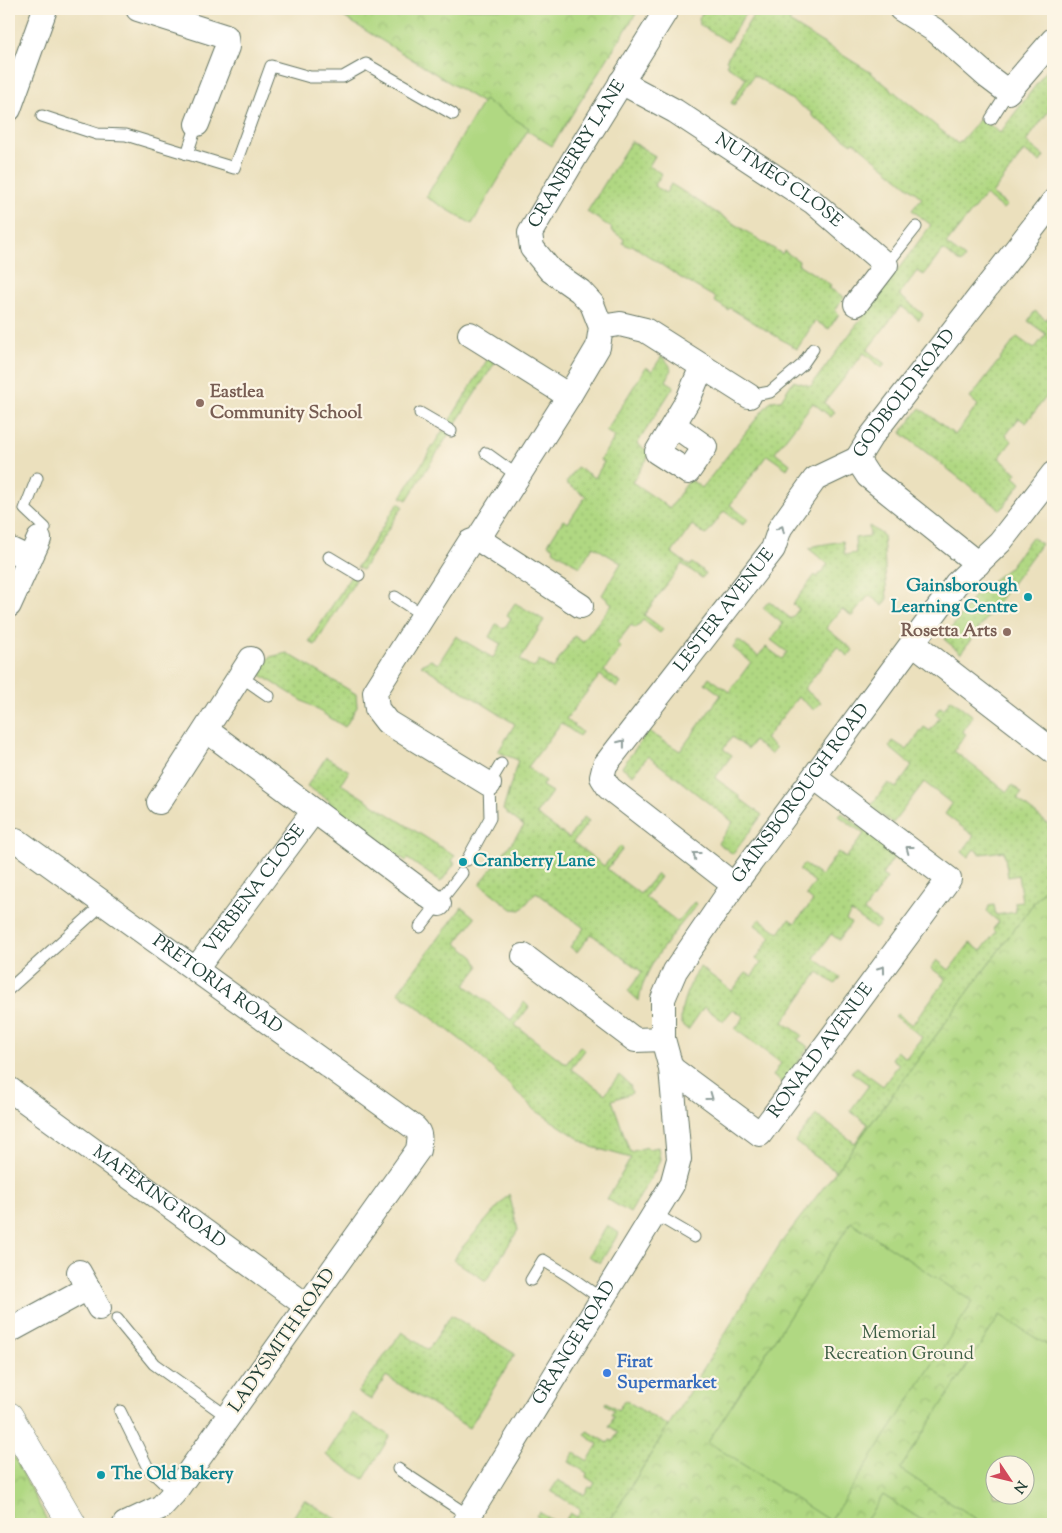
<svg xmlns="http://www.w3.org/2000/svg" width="1062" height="1533" font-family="'Sorts Mill Goudy',serif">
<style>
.grass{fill:url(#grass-dots);stroke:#688a5b}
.park{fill:url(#park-crowns);stroke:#688a5b;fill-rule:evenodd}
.pitch{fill:#b0d882;stroke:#688a5b;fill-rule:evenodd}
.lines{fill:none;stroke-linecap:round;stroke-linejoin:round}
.service-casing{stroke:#667664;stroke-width:13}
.minor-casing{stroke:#667664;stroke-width:26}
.tertiary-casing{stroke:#667664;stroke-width:29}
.service{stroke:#fff;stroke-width:11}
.minor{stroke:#fff;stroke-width:24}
.tertiary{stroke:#fff;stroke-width:28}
.oneway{stroke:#8f9e9a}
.education-dot{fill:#8d6e63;stroke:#fcf5e5;stroke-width:2}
.culture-dot{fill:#0f9aa8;stroke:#fcf5e5;stroke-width:2}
.shop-dot{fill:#3f7fe0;stroke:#fcf5e5;stroke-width:2}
.labels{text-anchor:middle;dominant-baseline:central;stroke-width:4.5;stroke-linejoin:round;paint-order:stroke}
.street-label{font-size:18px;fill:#1f3d34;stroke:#fcf5e5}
.education-label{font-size:18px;font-weight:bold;fill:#785e54;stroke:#fcf5e5;text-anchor:start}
.culture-label{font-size:18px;font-weight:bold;fill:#0d838f;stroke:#fcf5e5;text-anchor:start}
.park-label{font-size:18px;fill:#3c5c44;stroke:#fcf5e5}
.shop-label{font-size:18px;font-weight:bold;fill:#366cbe;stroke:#fcf5e5;text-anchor:start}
</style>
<defs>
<pattern id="grass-dots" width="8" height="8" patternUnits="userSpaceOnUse" patternTransform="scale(1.25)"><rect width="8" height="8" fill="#b0d882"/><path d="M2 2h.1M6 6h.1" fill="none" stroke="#97ba71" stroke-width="1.8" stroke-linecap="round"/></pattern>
<pattern id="park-crowns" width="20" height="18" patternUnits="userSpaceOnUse" patternTransform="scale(1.25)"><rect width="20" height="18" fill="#b0d882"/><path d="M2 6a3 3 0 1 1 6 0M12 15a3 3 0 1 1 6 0" fill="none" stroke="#97ba71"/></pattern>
</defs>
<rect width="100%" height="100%" fill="#fcf5e5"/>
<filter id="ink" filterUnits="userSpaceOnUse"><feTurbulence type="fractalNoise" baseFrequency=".02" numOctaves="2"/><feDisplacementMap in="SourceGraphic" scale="10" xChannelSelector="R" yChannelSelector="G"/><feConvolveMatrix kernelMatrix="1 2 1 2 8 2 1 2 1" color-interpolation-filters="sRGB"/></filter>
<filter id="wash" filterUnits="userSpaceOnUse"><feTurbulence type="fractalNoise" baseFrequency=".0096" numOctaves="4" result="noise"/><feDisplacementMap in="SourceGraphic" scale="20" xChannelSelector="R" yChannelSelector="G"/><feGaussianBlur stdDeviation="1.12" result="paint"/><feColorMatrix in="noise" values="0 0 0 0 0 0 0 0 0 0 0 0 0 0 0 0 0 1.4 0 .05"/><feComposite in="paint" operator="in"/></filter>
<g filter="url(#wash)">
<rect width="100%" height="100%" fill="#ebe0bd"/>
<g class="grass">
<path d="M705 9H748L728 42 700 25 699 18Z"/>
<path d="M757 9H797L789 22 870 72 958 144 981 118 1000 133 1053 62V105L1026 142 1044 156 1040 162 1024 151 992 194 1007 205 1003 209 985 195 946 244 965 258 961 263 943 250 924 275 917 271 899 295 923 314 919 320 901 306 867 350 885 364 882 368 864 353 824 403 835 412 831 417 813 403 775 452 790 464 787 469 767 455 730 505 748 519 743 525 724 511 706 535 692 525 672 553 690 566 692 563 706 573 702 578 682 564 644 615 663 629 660 633 643 620 636 628 631 625 617 643 621 647 604 671 621 683 617 688 600 675 566 719 582 732 579 736 561 723 528 767 545 781 542 786 552 792 536 814 569 838 584 817 589 821 573 842 604 866 620 846 623 849 607 869 640 894 657 874 660 877 645 897 678 922 694 902 697 904C675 933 644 964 639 1001L628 991 642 972 591 934 577 952 570 947 584 928 536 892 521 910 512 909 480 884 524 826 503 810 518 760 498 752 515 724 421 665 431 660 438 664 456 636 493 658 501 644 489 637 496 624 504 629 511 618 507 615 515 603 544 620 520 660 534 668 539 660 553 669 574 636 583 642 612 604 602 595 621 563 593 546 580 567 553 550 554 548 548 544 563 520 568 523 586 496 566 483 577 467 595 478 604 462 600 460 615 437 606 431 646 367 652 371 662 356C671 367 674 367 666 381L674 386 637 444 651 453 632 482 670 508 690 479 702 488 764 409 771 401 781 400 793 381 811 386 931 225 912 210 922 198 854 142 852 144 812 116V113L754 75 734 105 731 103 746 78 726 65 728 62 726 60Z"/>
<path d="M631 141 655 156 649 166 662 174 654 186 666 193 671 184 782 254 784 251 799 261 798 264 831 285 829 288 844 297 835 311 839 314 829 329 815 321 797 349 730 308 728 310 714 301 716 298 681 278 632 245 630 247 623 243 624 239 611 230 612 228 587 212Z"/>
<path d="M1035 311 1046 320 1053 311V373L1046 383 1053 388 1026 423 1019 418 1006 435 1012 441 999 458 1017 473 1014 477 1021 483 1001 510 901 433 920 408 955 435 978 405 970 398 1017 337 1034 349 1046 334 1028 321Z"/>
<path d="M489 357 496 361 454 426 448 423Z"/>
<path d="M443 430 449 434 407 500 401 497Z"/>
<path d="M398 503 403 506 362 570 357 567Z"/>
<path d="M869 526 883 535 887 600 883 606 869 595 852 616 842 609 826 628 853 650 848 656 837 647 804 689 821 702 814 710 798 697 765 739 776 748 771 754 754 741 748 749 732 737 723 749 732 755 715 778 740 796 739 798 762 815 733 854 718 843 733 822 648 756 633 775 622 767 648 731 680 751 721 695 705 683 709 677 729 692 751 662 733 648 738 640 758 656 766 647 782 659 787 652 771 640 783 624 763 608 769 601 791 619 799 609 793 604 815 575 817 577 828 564 809 549 814 546 843 541 845 555 856 553 855 538 870 536Z"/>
<path d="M1032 537 1041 544 961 653 945 640 949 632 977 592 1009 568Z"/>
<path d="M351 576 356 580 315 645 309 642Z"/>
<path d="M287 653 356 694 357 707 345 727 259 674 270 657Z"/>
<path d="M951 699 973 716 962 731 966 734 954 751 1007 792 1012 785 1022 793 1017 799 1053 828V877L836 1171 795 1142 816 1115 855 1143 868 1124 850 1111 869 1085 851 1072 857 1067 883 1086 899 1064 892 1059 897 1051 906 1058 922 1037 895 1016 897 1014 912 1025 946 979 931 968 937 960 949 970 970 943 981 951 996 932 993 929 999 922 987 912 989 906 994 905 996 915 1016 912 1015 902 1022 901 1018 875 1008 877 1004 851 981 854 974 849 968 857 962 852 974 836 945 814 952 804 924 782 893 823 870 807 888 783 896 788 912 766 889 747 893 741 907 750 924 727 930 731 940 717 935 714 940 707 944 709Z"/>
<path d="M326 757 349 771 341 784 455 856 452 861 455 863 441 882 408 859 406 861 327 805 330 801 307 786Z"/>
<path d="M842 813 919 870 917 873 894 857 882 875 887 878 864 911 881 923 875 929 851 912 846 920 851 923 839 940 831 934 814 958 840 977 835 984 818 972 783 1022 802 1035 798 1040 809 1047 783 1083 773 1076 781 1063 735 1029 744 1017 733 1009 723 1021 704 1007 688 1030 681 1024C680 1002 689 986 700 967L732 991 746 973 752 976 761 963 756 959 771 937 755 925 760 919 779 933 789 919 795 923 813 901 806 895 815 882 799 870 804 864 821 876 838 852 846 858 864 834 839 816Z"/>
<path d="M462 907 475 918 456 943 474 957 479 967 465 985 511 1020 524 1002 529 1007 515 1025 566 1064 580 1046 585 1050 571 1069 605 1094 619 1075 630 1085 632 1093 612 1100 630 1152 647 1147 648 1149 658 1147 660 1159 655 1171 630 1213 607 1199 631 1158 592 1147 535 1110 474 1050 398 992Z"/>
<path d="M509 1194 518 1230 486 1281 454 1260 459 1251Z"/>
<path d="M607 1225 619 1233 600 1263 588 1256Z"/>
<path d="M451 1315 515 1354 469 1428 386 1376 371 1400 358 1392 402 1332 428 1350Z"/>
<path d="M625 1400 668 1426 608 1524H563L570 1513 577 1517 581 1510 551 1491 558 1480 584 1495 589 1487 592 1488 595 1483 586 1477 587 1473 569 1462 574 1453 588 1461 598 1444 585 1435 588 1431 608 1443 610 1440 613 1441 618 1432 609 1426 614 1417 611 1415 614 1410 605 1404 606 1402 618 1410Z"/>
<path d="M304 1500 308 1502 345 1524H289Z"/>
<path d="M539 1512 559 1524H549L536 1516Z"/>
</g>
<g class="park">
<path d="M335 9H639L552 146 334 11Z"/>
<path d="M1050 881 1053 883V1524H608L780 1244 836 1171ZM994 1466H1024V1496H994Z"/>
<path d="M352 1413 390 1436 364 1479 326 1455Z"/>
<path d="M9 1447 49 1524H9Z"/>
</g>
<g class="pitch">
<path d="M484 100 529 128 472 224 426 197Z"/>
<path d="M851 1222 973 1302 830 1521 708 1442Z"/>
<path d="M1000 1315 1053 1349V1524H984L900 1469ZM994 1466H1024V1496H994Z"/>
<path d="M883 1495 928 1524H864Z"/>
</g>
</g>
<g filter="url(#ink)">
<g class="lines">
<g class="service-casing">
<g id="service">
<path d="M42 116 97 134 126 135 234 168 271 66 310 77H343L366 64 453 114"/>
<path d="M991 119 1008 92"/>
<path d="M187 154 197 124"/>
<path d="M886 265 916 227"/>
<path d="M749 396 770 392 802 365 813 349"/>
<path d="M420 413 451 431"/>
<path d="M486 453 518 476"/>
<path d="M37 478 25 509 45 528 39 539"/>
<path d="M329 557 359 575"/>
<path d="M395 597 423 615"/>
<path d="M240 676 269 696"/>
<path d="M467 860 490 818 489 784 501 764"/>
<path d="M420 927 462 873"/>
<path d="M9 989 103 904"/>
<path d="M655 1214 694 1237"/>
<path d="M531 1280 543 1260 569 1276 603 1300"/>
<path d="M117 1319 154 1364 228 1417"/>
<path d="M120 1411 148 1468 174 1493"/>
<path d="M398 1469 469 1516"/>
</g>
</g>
<g class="minor-casing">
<g id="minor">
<path d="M138 9 226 37 227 47 197 124"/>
<path d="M901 9 936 31 988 77 1008 92 1053 40"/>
<path id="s1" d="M621 82 675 111 813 202 886 265 856 304"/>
<path d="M9 109 45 9"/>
<path d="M601 327 620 324 645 330 749 396"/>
<path d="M470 334 569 396"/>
<path d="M674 425 705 447 688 472 657 452 688 400 702 366"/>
<path d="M478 539 581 606"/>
<path d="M9 549 30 559"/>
<path id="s2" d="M978 564 868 476 857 459 870 438 1053 202"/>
<path d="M9 605 39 539"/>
<path d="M913 643 1053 751"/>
<path d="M206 730 439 904"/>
<path id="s3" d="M489 784 387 722 377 709 375 692 470 542 478 539 569 396 598 347 601 327 592 304 580 291 550 270 532 248 530 233 575 157 667 9"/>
<path d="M159 802 251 659"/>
<path id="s4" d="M9 839 16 840 415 1128C422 1135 419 1141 418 1150L174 1493 161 1507 125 1524"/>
<path id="s5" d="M734 885 609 788 602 777 605 765 773 549 780 528 815 479 857 459"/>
<path d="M524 956 635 1040 663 1039"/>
<path id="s6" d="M196 969 314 811"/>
<path id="s7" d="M671 1068 760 1134 949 879 814 777"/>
<path id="s8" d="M9 1089 307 1306"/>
<path d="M79 1272 99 1308"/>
<path d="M9 1331 88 1288"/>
<path id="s9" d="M464 1524 672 1185 679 1159 671 1068 663 1039V999L675 971 734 885 956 584 1000 542 1053 474"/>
</g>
</g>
<g class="tertiary-casing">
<path id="tertiary" d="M9 1416 72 1524"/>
</g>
<use href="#service" class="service"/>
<use href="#minor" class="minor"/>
<use href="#tertiary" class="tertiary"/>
</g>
<defs><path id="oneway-chevron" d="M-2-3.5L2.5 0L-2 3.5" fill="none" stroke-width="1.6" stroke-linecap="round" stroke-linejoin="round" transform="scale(1.25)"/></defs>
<g class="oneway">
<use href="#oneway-chevron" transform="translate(781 529) rotate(-64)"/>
<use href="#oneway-chevron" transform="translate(622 743) rotate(-52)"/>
<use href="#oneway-chevron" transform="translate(909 849) rotate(-143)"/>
<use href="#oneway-chevron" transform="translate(696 855) rotate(-142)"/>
<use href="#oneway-chevron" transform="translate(882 969) rotate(-54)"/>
<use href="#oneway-chevron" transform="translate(710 1097) rotate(36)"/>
</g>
</g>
<g class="education-dot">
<circle cx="200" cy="403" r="5"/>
<circle cx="1007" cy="632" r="5"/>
</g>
<g class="culture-dot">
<circle cx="1028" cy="597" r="5"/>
<circle cx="463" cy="862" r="5"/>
<circle cx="101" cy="1475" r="5"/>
</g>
<circle class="shop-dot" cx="607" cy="1373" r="5"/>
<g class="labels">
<g class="street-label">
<text stroke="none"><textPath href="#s3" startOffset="800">CRANBERRY LANE</textPath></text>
<text stroke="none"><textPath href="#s1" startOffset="186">NUTMEG CLOSE</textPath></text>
<text stroke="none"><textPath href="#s2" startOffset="242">GODBOLD ROAD</textPath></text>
<text stroke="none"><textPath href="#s5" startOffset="379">LESTER AVENUE</textPath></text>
<text stroke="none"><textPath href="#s9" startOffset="834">GAINSBOROUGH ROAD</textPath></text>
<text stroke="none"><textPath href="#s6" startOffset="99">VERBENA CLOSE</textPath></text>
<text stroke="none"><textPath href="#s4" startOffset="255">PRETORIA ROAD</textPath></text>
<text stroke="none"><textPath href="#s7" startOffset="214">RONALD AVENUE</textPath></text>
<text stroke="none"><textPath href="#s8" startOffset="185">MAFEKING ROAD</textPath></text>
<text transform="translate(283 1341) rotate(-55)">LADYSMITH ROAD</text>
<text stroke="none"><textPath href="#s9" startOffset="212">GRANGE ROAD</textPath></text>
</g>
<g class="education-label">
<text x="210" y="393">Eastlea<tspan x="210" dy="21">Community School</tspan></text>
<text x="997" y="632" text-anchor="end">Rosetta Arts</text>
</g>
<g class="culture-label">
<text x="1018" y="587" text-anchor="end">Gainsborough<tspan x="1018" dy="21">Learning Centre</tspan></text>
<text x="473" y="862">Cranberry Lane</text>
<text x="111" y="1475">The Old Bakery</text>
</g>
<g class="park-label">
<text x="899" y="1334">Memorial<tspan x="899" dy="21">Recreation Ground</tspan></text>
</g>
<g class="shop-label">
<text x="617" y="1363">Firat<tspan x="617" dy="21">Supermarket</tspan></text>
</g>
</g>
<rect width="1062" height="1533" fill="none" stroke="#fcf5e5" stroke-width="30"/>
<g transform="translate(1010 1480) rotate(125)"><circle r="24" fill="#fcf5e5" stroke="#a4ab9e"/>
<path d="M0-4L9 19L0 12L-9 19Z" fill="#d1495b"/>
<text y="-8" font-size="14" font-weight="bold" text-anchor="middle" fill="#1f3d34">N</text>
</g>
</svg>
